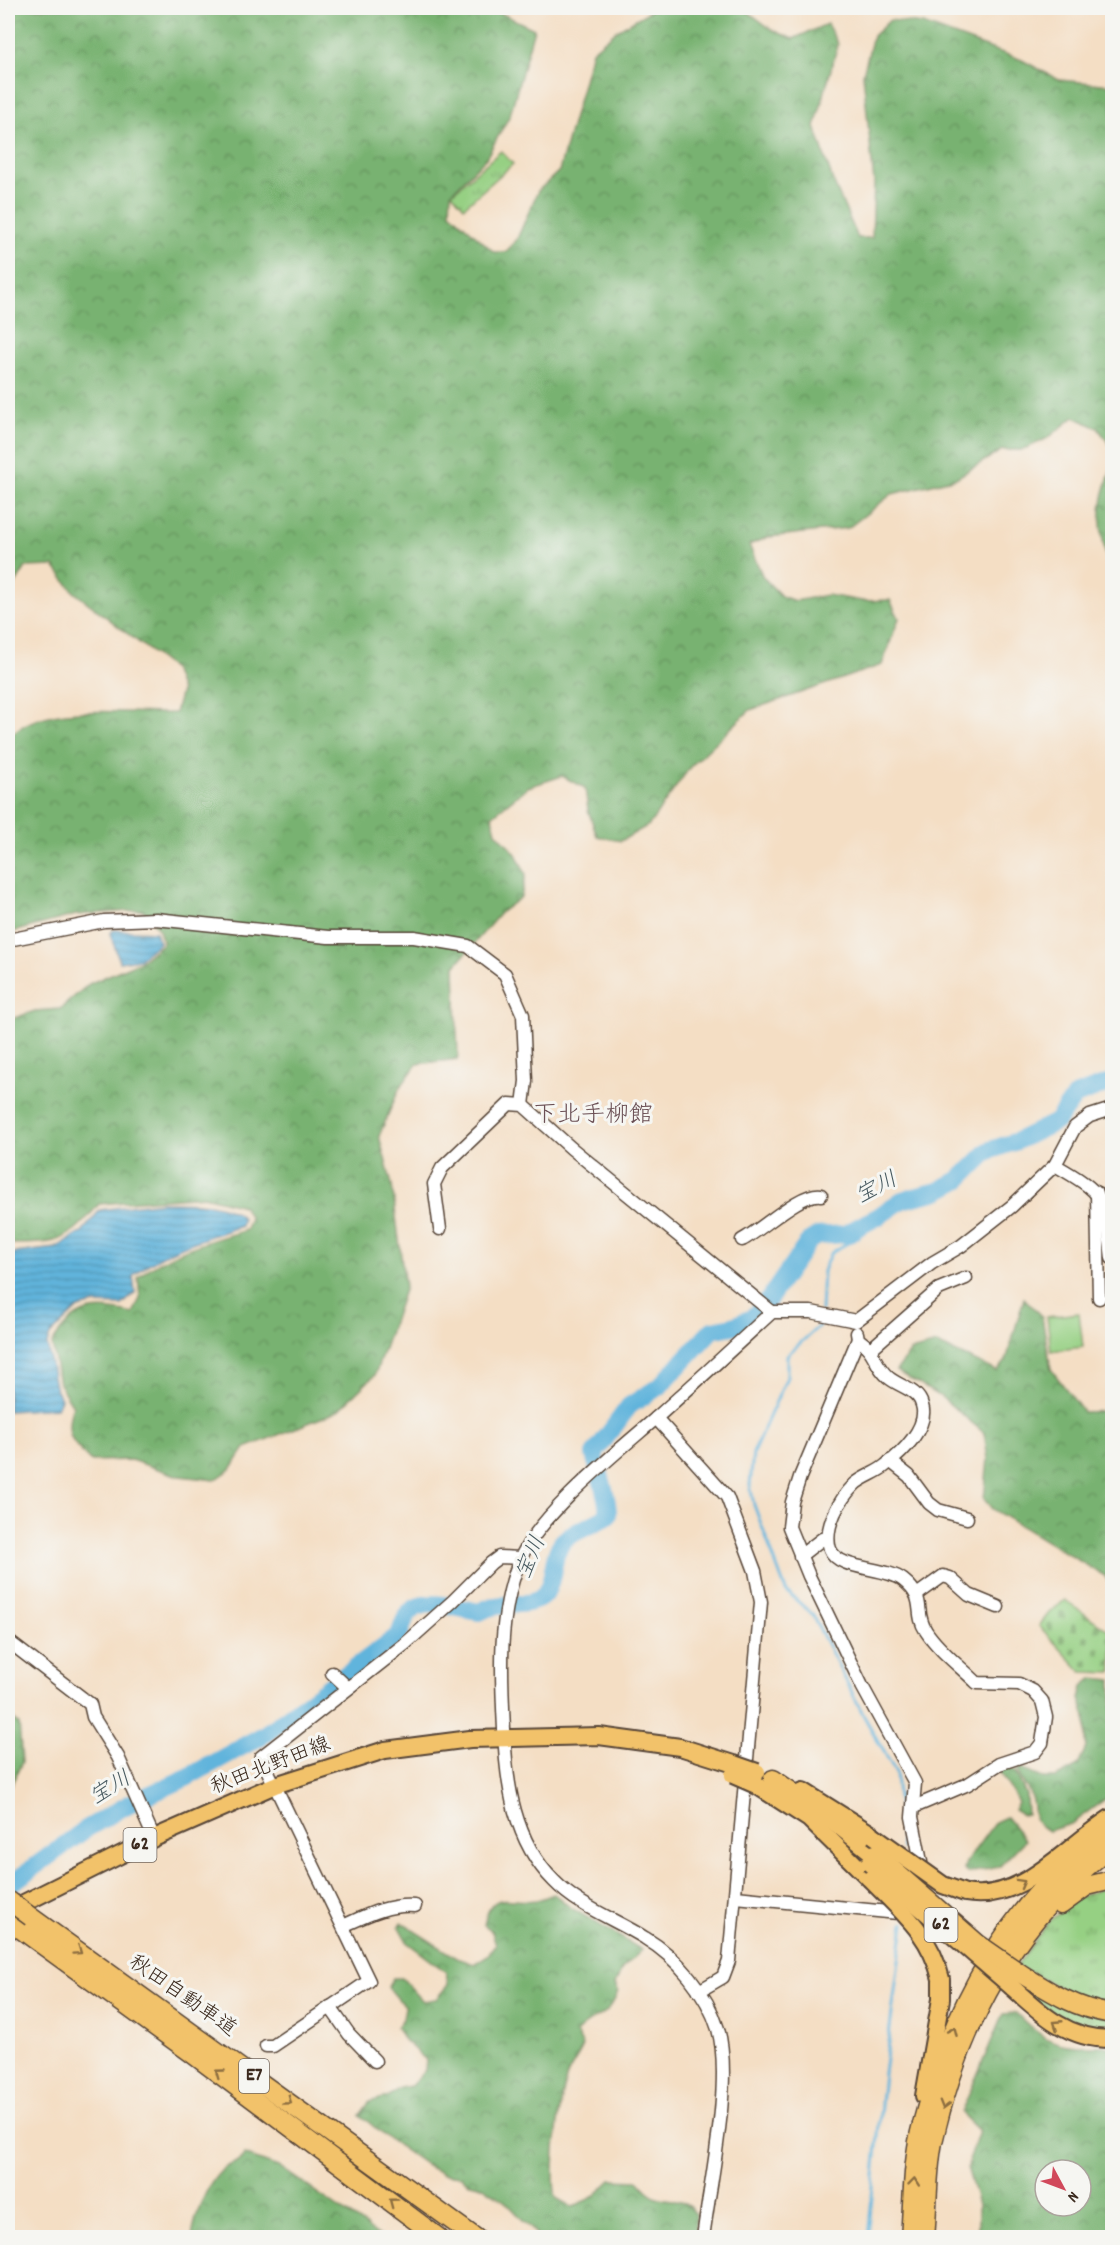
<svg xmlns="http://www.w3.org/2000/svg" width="1120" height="2245" font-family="Dekko,'Klee One',sans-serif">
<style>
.grass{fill:url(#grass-tufts);stroke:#687d50;stroke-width:1.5}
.forest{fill:url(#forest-crowns);stroke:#5a6e48;stroke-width:1.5;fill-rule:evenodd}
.cemetery{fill:url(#cemetery-stones);stroke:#687d50;stroke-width:1.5}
.garden{fill:#96d083;stroke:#687d50;stroke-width:1.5}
.water{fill:url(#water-rules);stroke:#4e6f7d;stroke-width:1.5}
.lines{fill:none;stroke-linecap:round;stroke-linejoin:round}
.stream{stroke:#60b4dc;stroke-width:3}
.river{stroke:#60b4dc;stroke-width:18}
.minor-casing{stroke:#574537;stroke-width:15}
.major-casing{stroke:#574537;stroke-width:20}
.highway-casing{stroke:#574537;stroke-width:21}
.minor{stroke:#fff;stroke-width:12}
.major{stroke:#f2c26a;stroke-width:16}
.highway{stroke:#f2c26a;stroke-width:18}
.major-bridge-casing{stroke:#574537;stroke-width:20;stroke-linecap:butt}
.highway-bridge-casing{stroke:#574537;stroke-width:21;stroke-linecap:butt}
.major-bridge{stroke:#f2c26a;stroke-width:16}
.highway-bridge{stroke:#f2c26a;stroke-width:18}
.oneway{stroke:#8d6e40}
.labels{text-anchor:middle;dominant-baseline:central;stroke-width:6;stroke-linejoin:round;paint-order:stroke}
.shield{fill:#f6f6f2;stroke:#73675e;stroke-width:1.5}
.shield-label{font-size:20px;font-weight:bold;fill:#3b2a1e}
.street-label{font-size:21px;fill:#3b2a1e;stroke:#f6f6f2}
.water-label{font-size:22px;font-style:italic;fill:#485a60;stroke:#f6f6f2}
.quarter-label{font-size:24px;fill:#6b5055;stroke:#f6f6f2}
</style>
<defs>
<pattern id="grass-tufts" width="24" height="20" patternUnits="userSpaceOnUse" patternTransform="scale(1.5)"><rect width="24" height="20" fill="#96d083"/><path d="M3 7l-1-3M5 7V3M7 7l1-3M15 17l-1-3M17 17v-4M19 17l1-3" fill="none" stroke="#7ca96b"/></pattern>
<pattern id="forest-crowns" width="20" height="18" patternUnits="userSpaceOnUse" patternTransform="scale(1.5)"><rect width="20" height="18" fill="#78b271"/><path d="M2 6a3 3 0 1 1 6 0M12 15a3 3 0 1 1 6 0" fill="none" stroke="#64915c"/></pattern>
<pattern id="cemetery-stones" width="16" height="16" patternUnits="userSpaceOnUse" patternTransform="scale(1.5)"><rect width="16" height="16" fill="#96d083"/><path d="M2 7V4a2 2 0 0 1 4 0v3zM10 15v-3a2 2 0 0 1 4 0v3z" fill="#7ca96b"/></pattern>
<pattern id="water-rules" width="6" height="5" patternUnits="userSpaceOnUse" patternTransform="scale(1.5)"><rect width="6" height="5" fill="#60b4dc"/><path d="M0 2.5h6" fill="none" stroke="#5093b2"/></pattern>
</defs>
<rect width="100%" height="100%" fill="#f6f6f2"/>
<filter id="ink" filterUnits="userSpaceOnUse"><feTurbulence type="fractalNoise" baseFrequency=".0167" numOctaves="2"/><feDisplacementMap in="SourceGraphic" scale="12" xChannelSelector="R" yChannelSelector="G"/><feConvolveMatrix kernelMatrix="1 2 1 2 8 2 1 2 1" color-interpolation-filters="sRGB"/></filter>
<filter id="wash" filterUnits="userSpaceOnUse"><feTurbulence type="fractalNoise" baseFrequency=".008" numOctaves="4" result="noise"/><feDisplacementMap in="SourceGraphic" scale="24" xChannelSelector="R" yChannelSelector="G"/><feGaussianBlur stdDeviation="1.35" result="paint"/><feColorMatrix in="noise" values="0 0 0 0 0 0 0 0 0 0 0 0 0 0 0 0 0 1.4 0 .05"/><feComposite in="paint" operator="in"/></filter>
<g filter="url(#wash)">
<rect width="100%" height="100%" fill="#f4dec4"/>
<g class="grass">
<path d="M501 151 513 164 464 207 452 193Z"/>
<path d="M1112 1885V2008L1088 2003 1017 1966 1049 1921 1079 1897Z"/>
<path d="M1018 1981 1112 2019V2034C1074 2032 1046 2009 1016 1986Z"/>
</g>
<g class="forest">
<path d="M8 8H490L534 29 510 115 486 158 451 193 450 212 494 252H506L517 239 538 191 559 171 592 51 617 30 655 8H743L771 29 793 39 827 24 838 44 815 127 833 181 858 238H872L874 183 863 74 873 36 890 20 923 24 1022 60 1059 80 1112 85V448L1098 428 1074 417 1048 438 1022 450H1002L956 478 892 494 848 528 768 537 749 545 763 577 781 596 795 601 827 595 862 601 890 600 899 618 882 665 750 710 690 767 649 825 621 841 597 836 588 810 585 788 562 776 528 787 492 816 496 832 516 854 526 874 521 897 501 912 455 966 458 1059 417 1064 399 1089 379 1136 392 1185 405 1287 375 1375 336 1412 245 1448 231 1469 215 1480 179 1476 131 1460 90 1461C72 1442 63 1434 73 1406L59 1384 52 1343C76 1306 93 1305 133 1314L140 1298 138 1277C168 1252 209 1241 246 1230L250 1218 243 1206 204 1196 99 1204C65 1245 59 1243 8 1244V1020L35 1011 60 1009 89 984 141 961 163 943 159 930 143 910 76 915 8 933V738C43 699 126 715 175 713L181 691 173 669 74 592 54 566 26 567 8 596Z"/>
<path d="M1112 468V575L1109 571C1100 527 1095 511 1112 468Z"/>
<path d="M1024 1298 1042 1317 1051 1369 1083 1412 1112 1411V1589L1105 1576 992 1509 984 1499 988 1459 984 1433 940 1396 896 1371 911 1351 937 1344 997 1371 1006 1361Z"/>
<path d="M1093 1678 1112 1680V1794L1071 1824 1048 1831C1027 1819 1037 1812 1030 1794 1026 1784 1018 1780 1018 1768L1043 1778H1056L1078 1766 1086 1747V1717L1080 1699 1083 1686Z"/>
<path d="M8 1716 19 1724 22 1762 8 1792Z"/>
<path d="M1003 1766 1015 1771 1026 1795 1027 1814 1022 1815 1014 1810 1018 1803C1014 1791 1001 1779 999 1769Z"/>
<path d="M1006 1817 1025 1840 999 1867 968 1873 964 1869 966 1862 995 1822Z"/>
<path d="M554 1894 571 1908 642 1950 621 1970 615 1984 618 1991C608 2021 594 2013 576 2033L583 2046C579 2057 569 2068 566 2079 559 2109 550 2168 556 2198L572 2207 593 2197 611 2180 638 2181C644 2188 649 2194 657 2197 676 2205 676 2191 696 2214V2237H539L507 2203 482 2186 467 2182 461 2176 443 2174 429 2167 386 2137 360 2115 370 2102 387 2097 400 2088 411 2086 425 2070 426 2060 404 2040 397 2027 403 2019 405 2007 388 1987 393 1978H402L423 2001 436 1999 448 1985 446 1972 408 1943 399 1927 402 1923 457 1958 474 1964 488 1955 496 1944 492 1932 484 1925C492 1887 508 1904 536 1900 542 1899 548 1896 554 1894Z"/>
<path d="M1016 2013C1051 2050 1065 2046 1112 2046V2237H978V2205L967 2167 979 2131 961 2113 1003 2014ZM1045 2170H1081V2206H1045Z"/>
<path d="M244 2155 281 2168 381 2237H192C195 2216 205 2187 221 2171 228 2163 238 2165 244 2155Z"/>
</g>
<path class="cemetery" d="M1065 1600 1112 1633V1673L1082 1672 1039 1626 1049 1613Z"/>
<path class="garden" d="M1079 1313 1083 1347 1051 1351 1047 1317Z"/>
<g class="water">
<path d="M114 930 156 932 159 943 139 959 120 962 110 933Z"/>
<path d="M162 1202C188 1203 223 1200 243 1218L241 1226C204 1239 162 1250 133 1276L135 1293 122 1305 95 1304 78 1308 50 1335 47 1344 55 1387 61 1399 57 1408 8 1411V1254L56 1248 82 1232 100 1210Z"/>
</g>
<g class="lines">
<g class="stream">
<path d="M821 1310 823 1271 830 1254C845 1241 860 1244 868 1222"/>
<path d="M821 1317 819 1326 787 1355V1377L753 1453 750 1485 754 1505 786 1591 812 1614 865 1718 896 1773 902 1848"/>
<path d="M868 2238 884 2073 904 1923"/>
</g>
<path class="river" d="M8 1886 86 1829 129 1804 188 1777 265 1734 399 1635C402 1628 404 1618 409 1613 424 1595 461 1610 480 1612 497 1600 529 1609 542 1597 556 1583 550 1557 563 1541 570 1533 597 1523 608 1516 608 1495 599 1475 594 1454L629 1406 660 1386 712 1330 733 1326 752 1318 769 1299 809 1241 817 1236 845 1234 879 1216 902 1200 938 1191 960 1179 988 1151 1017 1141 1056 1122 1075 1096 1112 1082"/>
</g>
</g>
<g filter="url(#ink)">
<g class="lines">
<g class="minor-casing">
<g id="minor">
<path d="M8 940 104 921 156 919 328 937H414L468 946 505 974 523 1015 526 1081 523 1105"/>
<path d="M1055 1165C1109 1196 1105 1199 1112 1258"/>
<path d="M1097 1193 1099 1298"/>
<path d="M440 1229 434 1184 442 1168 509 1104 523 1105 571 1148 772 1312"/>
<path d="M742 1240C762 1230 800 1192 821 1195"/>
<path d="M857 1333 858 1339C877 1352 873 1364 888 1377 899 1387 918 1389 922 1405 929 1427 902 1453 886 1465 877 1473 864 1476 855 1484 840 1499 823 1527 830 1549 838 1571 885 1566 903 1580 928 1600 913 1611 926 1631 939 1651 961 1667 977 1683L1019 1684 1033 1691 1042 1701 1046 1717 1042 1743 1035 1752 999 1764 968 1784 914 1807"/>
<path d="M858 1339 800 1477 792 1502 789 1527 809 1576 862 1686 915 1783 912 1817 921 1862 919 1896"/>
<path d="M872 1348 939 1289 966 1278"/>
<path d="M656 1418 727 1497 755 1571 761 1602 729 1961 723 1977 699 1991"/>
<path d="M890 1461 909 1476 929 1503 938 1510 967 1518"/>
<path d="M800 1556 822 1539 827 1538"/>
<path d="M918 1594 943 1576 950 1578 969 1595 998 1607"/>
<path d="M8 1641 90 1704 93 1717 118 1757 154 1838"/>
<path d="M332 1673 348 1688"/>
<path d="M736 1897 908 1914"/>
<path d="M343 1926C367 1915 388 1904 415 1906"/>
<path d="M330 2007 349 2034 375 2061"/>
<path d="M266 2046H273L369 1981 261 1757 405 1644 453 1601 491 1563 499 1557 520 1558"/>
<path d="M703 2238C710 2182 733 2080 718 2029 707 1993 677 1957 645 1938 615 1919 579 1907 554 1881 514 1841 506 1784 504 1729 501 1672 498 1616 519 1562 537 1516 617 1452 655 1419 694 1384 733 1348 772 1312H811L856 1321 932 1263 961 1246 1012 1206 1055 1165 1075 1127 1090 1116 1112 1109"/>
</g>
</g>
<g class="major-casing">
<g id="major">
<path d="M756 1785 809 1819 870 1879"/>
<path d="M803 1791 873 1835"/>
<path d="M965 1893C1022 1904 1068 1844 1112 1817"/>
<path d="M8 1911 154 1838 275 1785 385 1750 470 1739 599 1736 680 1747 734 1764"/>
<path d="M1012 1987C1042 2015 1070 2040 1112 2039"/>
<path d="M924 2096 941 1999V1979"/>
</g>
</g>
<g class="highway-casing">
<g id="highway">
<path d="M773 1779 833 1820 875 1854"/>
<path d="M1061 1905 1087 1886 1112 1880"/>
<path d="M31 1917 476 2238"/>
<path d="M8 1920 190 2052 439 2238"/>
<path d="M1020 1973C1050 1992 1077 2009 1112 2014"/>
<path d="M910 2238C913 2201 912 2160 922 2124 951 2011 1010 1894 1112 1830"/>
<path d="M925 2238C928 2206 927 2172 933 2142 959 2026 1015 1918 1112 1847"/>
</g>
</g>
<use href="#minor" class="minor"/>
<use href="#major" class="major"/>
<use href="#highway" class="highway"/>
<g class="major-bridge-casing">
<g id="major-bridge">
<path d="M734 1764 757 1772"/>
<path d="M733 1775 756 1785"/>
<path d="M873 1835 943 1885 965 1893"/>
<path d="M869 1863 1012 1987"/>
<path d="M870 1879C901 1911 930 1933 941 1979"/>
</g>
</g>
<g class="highway-bridge-casing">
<g id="highway-bridge">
<path d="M875 1854 978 1944 1020 1973"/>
<path d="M8 1900 31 1917"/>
</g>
</g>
<use href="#major-bridge" class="major-bridge"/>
<use href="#highway-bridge" class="highway-bridge"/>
</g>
<defs><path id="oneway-chevron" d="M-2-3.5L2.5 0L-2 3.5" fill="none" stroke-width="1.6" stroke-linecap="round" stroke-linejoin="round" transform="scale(1.5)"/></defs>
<g class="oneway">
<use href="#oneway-chevron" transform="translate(1021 1883) rotate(-29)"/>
<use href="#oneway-chevron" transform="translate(78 1951) rotate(35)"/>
<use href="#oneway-chevron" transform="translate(1057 2024) rotate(-147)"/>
<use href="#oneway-chevron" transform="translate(953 2031) rotate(-66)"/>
<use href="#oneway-chevron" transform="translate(219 2073) rotate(-144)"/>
<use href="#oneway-chevron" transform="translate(288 2101) rotate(36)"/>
<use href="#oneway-chevron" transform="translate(944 2105) rotate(106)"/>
<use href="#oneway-chevron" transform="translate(914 2182) rotate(-84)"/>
<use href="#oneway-chevron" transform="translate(393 2202) rotate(-143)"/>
</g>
</g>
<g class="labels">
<g class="shield">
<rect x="123.5" y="1828" width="33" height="34" rx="4.5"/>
<rect x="924.5" y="1908" width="33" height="34" rx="4.5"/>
<rect x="239" y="2059" width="30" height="34" rx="4.5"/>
</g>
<g class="shield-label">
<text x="140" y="1845">62</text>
<text x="941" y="1925">62</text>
<text x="254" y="2076">E7</text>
</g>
<g class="street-label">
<text transform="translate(271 1767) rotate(-21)">秋田北野田線</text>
<text transform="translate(182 1997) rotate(35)">秋田自動車道</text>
</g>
<g class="water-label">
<text transform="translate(877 1189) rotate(-27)">宝川</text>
<text transform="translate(532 1558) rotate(-67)">宝川</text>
<text transform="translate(111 1789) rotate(-31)">宝川</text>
</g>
<g class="quarter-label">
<text x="593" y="1116">下北手柳館</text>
</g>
</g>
<rect width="1120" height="2245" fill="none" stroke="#f6f6f2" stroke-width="30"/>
<g transform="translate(1063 2188) rotate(131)"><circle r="28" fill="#f6f6f2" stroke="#aba49d" stroke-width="1.5"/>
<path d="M0-4.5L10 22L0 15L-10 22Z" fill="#d1495b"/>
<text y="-9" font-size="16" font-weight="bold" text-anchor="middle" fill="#3b2a1e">N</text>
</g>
</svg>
